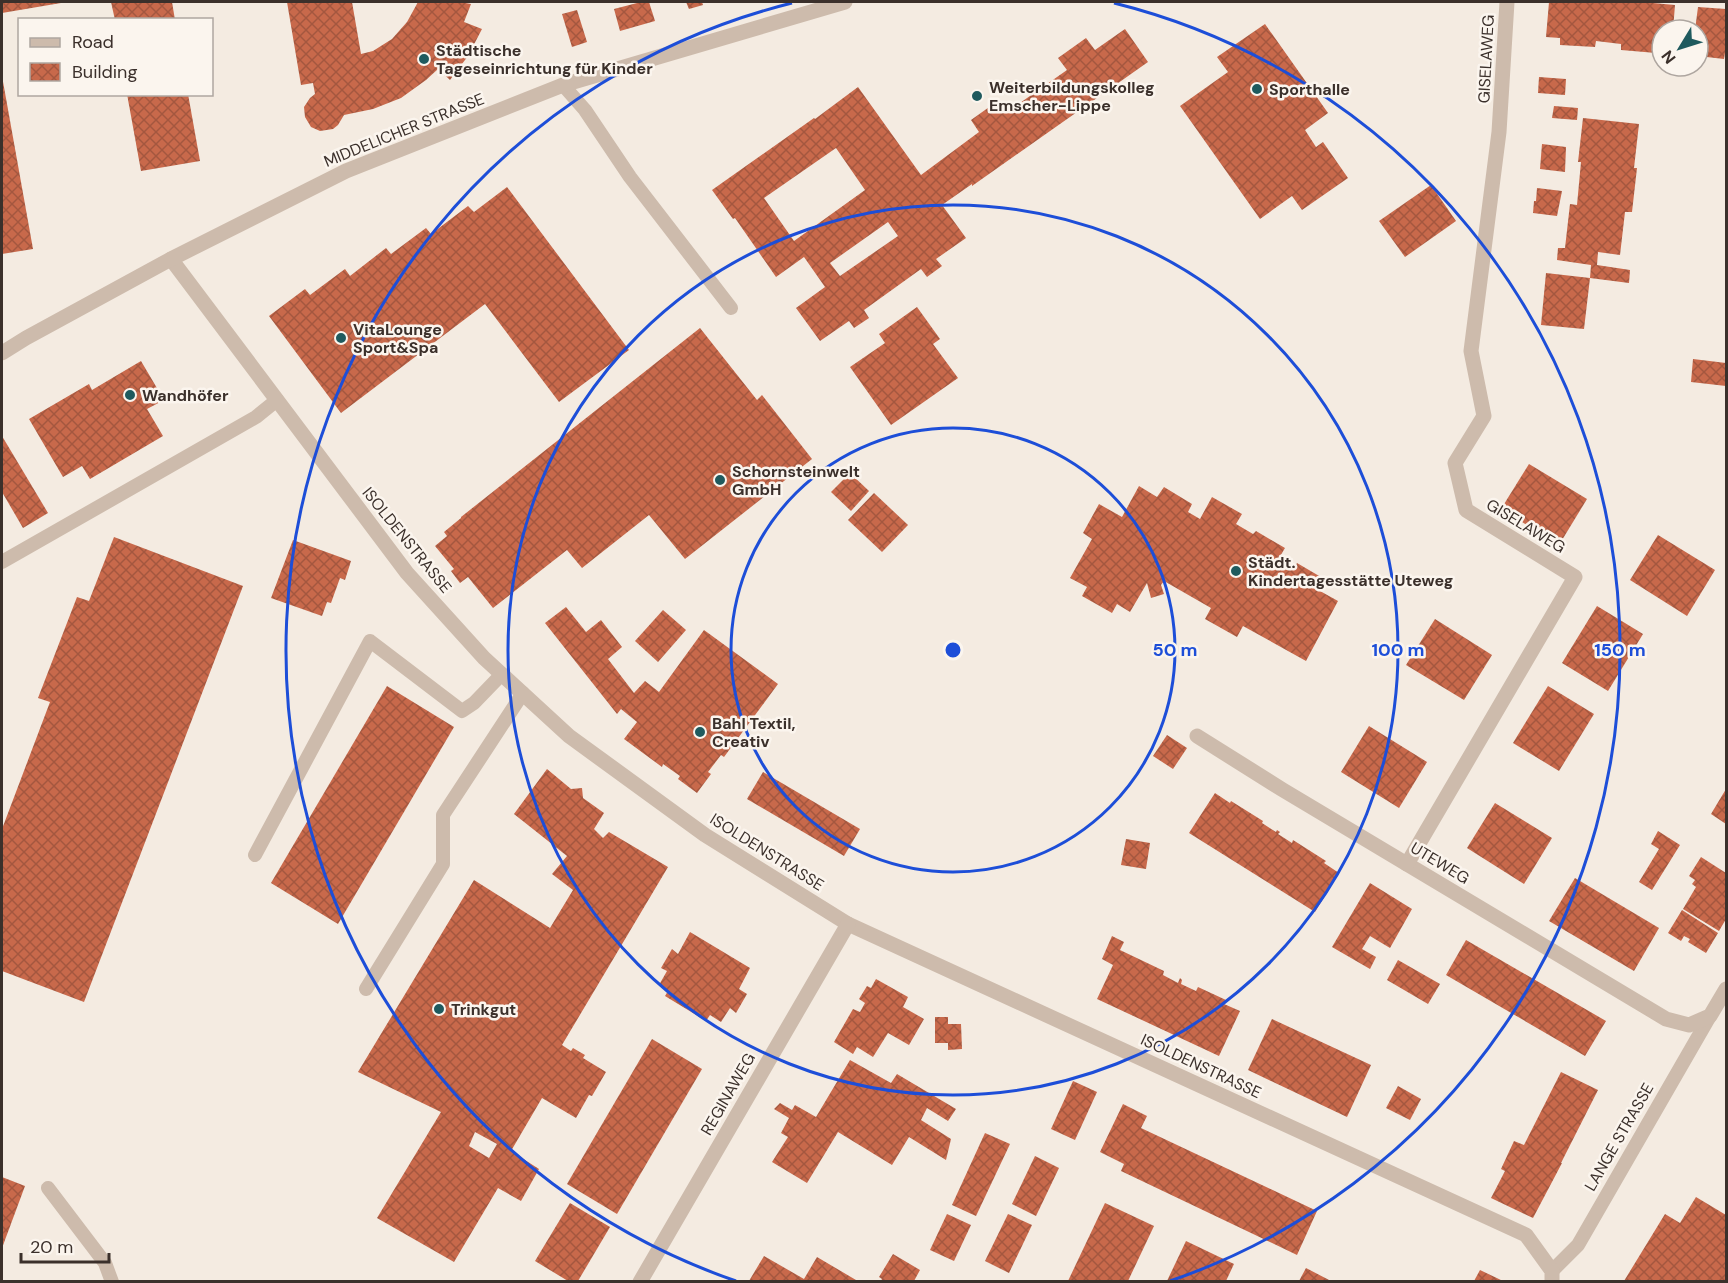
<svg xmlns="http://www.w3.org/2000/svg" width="1728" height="1283" font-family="'DM Sans',sans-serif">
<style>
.building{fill:url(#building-cross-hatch);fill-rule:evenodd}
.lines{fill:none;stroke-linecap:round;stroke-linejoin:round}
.service{stroke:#cdbbac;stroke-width:14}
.minor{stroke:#cdbbac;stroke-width:15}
.tertiary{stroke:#cdbbac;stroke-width:15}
.ring{fill:none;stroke:#1d4ed8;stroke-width:3}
.poi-dot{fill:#1f5a5e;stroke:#fbf5ee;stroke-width:2}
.labels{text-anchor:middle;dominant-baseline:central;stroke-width:5;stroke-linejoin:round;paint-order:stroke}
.poi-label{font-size:16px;font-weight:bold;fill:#3b302b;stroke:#fbf5ee;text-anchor:start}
.street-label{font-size:16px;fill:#3b302b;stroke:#fbf5ee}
.centre{fill:#1d4ed8;stroke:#fbf5ee;stroke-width:3}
.ring-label{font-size:18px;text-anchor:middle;font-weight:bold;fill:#1d4ed8;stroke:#fbf5ee;stroke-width:5;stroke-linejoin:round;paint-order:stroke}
</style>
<defs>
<pattern id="building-cross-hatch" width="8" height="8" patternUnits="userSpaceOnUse" patternTransform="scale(1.5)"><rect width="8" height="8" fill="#c8694b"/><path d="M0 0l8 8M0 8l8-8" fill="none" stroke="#a4573f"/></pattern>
</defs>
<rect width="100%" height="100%" fill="#f4ebe1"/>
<g class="building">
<path d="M2 2H61V3L2 13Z"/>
<path d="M111 2H172L175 20H115Z"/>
<path d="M287 2H352L361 54 373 51 392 39 407 22 418 2H460L471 4 464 22 482 29 468 56 450 80 438 69 426 80 401 98 373 109 344 115 338 125 333 129 320 131 311 127 305 117 304 107 310 98 315 94 313 83 301 85Z"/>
<path d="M641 2H649L655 21 620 31 614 9Z"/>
<path d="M686 2H702L703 5 689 9Z"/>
<path d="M1549 2H1642L1675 5 1673 30H1662V47H1657L1656 53 1621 50V44L1596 41 1595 47 1560 45V38L1546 37Z"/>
<path d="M1698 7 1726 9V53H1725L1724 59 1698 56V30H1695Z"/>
<path d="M577 10 587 42 572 47 562 14Z"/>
<path d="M1265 24 1328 113 1305 130 1316 147 1323 142 1348 178 1302 210 1292 196 1260 219 1180 106 1228 72 1217 57Z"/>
<path d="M1125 29 1148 62 972 186V184L942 205 966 238 936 259 942 266 927 277 921 269 864 310 869 318 854 328 849 321 820 341 796 308 825 287 804 257 776 277 735 218 733 219 712 190 814 118 815 119 858 87 921 175 979 132 971 120 999 100 1007 112 1067 70 1058 58 1086 38 1095 50ZM836 148 865 190 794 241 764 198ZM888 222 898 236 840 276 830 263Z"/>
<path d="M2 76 33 249 2 254Z"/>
<path d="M1539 77 1566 79 1565 95 1538 93Z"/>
<path d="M127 94H188L200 161 141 171Z"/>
<path d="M1554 106 1578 108 1577 120 1552 118Z"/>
<path d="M1583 118 1639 124 1634 168H1637L1632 212H1625L1620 255 1598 252 1597 265 1630 270 1629 283 1590 278 1584 329 1541 325 1546 273 1590 278 1591 265 1557 260 1558 248H1565L1570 204 1577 205 1581 162H1578Z"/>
<path d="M1542 144 1566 147 1565 172 1540 169Z"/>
<path d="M1431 185 1456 221 1405 257 1379 221Z"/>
<path d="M507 187 629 350 559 402 485 304 341 413 269 316 305 289 310 295 345 269 350 276 386 248 391 254 426 228 431 234 468 206 474 212Z"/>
<path d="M1537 188 1562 191 1557 216 1533 213 1534 201H1536Z"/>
<path d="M917 307 940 339 933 344 958 378 891 425 850 367 885 343 879 334Z"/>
<path d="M700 328 757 400 762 395 812 459 685 559 649 515 582 568 567 550 493 608 468 577 460 583 451 571 454 569 435 546 447 536 444 532 461 518V517Z"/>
<path d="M1693 359 1726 363V386L1691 382Z"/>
<path d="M141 361 164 400 147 409 163 436 90 479 82 466 63 477 29 419 89 384 92 390Z"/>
<path d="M2 436 48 513 23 528 2 492Z"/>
<path d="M1529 464 1587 499 1559 545 1501 509Z"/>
<path d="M850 473 869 491 851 511 831 492Z"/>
<path d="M1139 486 1157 497 1164 487 1192 504 1188 512 1200 519 1212 497 1242 514 1236 524 1253 534 1256 531 1285 548 1279 558 1295 567 1297 563 1326 580 1320 591 1338 601 1306 661 1243 626 1237 637 1205 619 1211 608 1164 581 1161 585 1164 594 1151 598 1147 583 1130 612 1117 604 1112 613 1082 596 1087 587 1070 578 1092 539 1083 533 1099 504 1122 517Z"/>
<path d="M874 493 908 525 882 552 848 520Z"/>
<path d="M1658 535 1715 570 1687 616 1630 580Z"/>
<path d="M114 537 243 586 84 1002 2 971V829L50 702 38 698 77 597 89 601Z"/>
<path d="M293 540 351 561 345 580 340 578 331 603 327 602 322 616 271 598Z"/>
<path d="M1597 606 1643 634 1608 691 1562 663Z"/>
<path d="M566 607 586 632 601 620 622 647 608 659 634 693 645 681 659 692 704 630 778 684 724 757 721 755 708 772 711 774 697 793 678 779 680 776 663 764 662 767 624 739 637 722 621 709 617 714 545 623Z"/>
<path d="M663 610 686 630 658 662 635 641Z"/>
<path d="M1435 619 1492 655 1464 700 1406 665Z"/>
<path d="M387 686 454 727 338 924 271 883Z"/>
<path d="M1548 686 1594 714 1559 771 1513 743Z"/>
<path d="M1369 726 1427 762 1399 808 1341 772Z"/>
<path d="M1167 735 1187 748 1173 769 1153 756Z"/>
<path d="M547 769 571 789 582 788 583 798 604 813 594 829 603 838 609 832 668 867 562 1045 571 1051 573 1048 585 1055 583 1058 606 1072 592 1096 589 1095 576 1118 542 1098 511 1151 539 1169 521 1201 498 1188 454 1262 377 1218 441 1112 358 1072 474 880 550 928 573 890 552 874 567 856 514 814ZM475 1132 497 1144 489 1158 469 1146Z"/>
<path d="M763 772 860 829 844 856 747 799Z"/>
<path d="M1726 789V824L1711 814Z"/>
<path d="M1215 793 1230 803 1231 801 1263 821 1262 823 1276 832 1277 830 1280 832 1278 834 1292 843 1293 840 1326 861 1324 863 1339 873 1315 912 1189 833Z"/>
<path d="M1495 803 1552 838 1524 884 1467 848Z"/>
<path d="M1658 831 1680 845 1652 890 1639 882 1659 849 1651 844Z"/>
<path d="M1126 839 1150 843 1146 869 1121 865Z"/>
<path d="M1701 857 1726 873V919L1719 931 1683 909 1696 887 1692 884 1695 880 1689 876Z"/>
<path d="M1575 878 1659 928 1634 971 1549 921Z"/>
<path d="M1370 883 1412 909 1390 948 1370 936 1362 949 1376 957 1370 969 1332 947Z"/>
<path d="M1682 910 1718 933 1706 953 1688 942 1690 939 1684 936 1681 941 1668 933Z"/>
<path d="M690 932 750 968 739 989 747 994 736 1013 730 1008 721 1022 710 1015 706 1021 665 996 668 991 659 985 667 971 661 968 672 949 678 954Z"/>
<path d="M1112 936 1124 942 1120 950 1164 971 1163 975 1178 983 1180 978 1182 980 1181 984 1196 991 1198 987 1226 1000 1224 1004 1240 1011 1219 1056 1097 999 1113 965 1102 959Z"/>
<path d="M1466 940 1606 1021 1585 1056 1446 975Z"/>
<path d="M1398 960 1440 984 1428 1004 1387 980Z"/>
<path d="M876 979 908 997 903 1007 924 1019 909 1045 888 1033 873 1057 857 1047 853 1054 834 1042 853 1009 860 1012 865 1003 859 999 867 986 871 988Z"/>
<path d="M935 1017H948V1024H961L962 1049 948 1050V1043H935Z"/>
<path d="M1272 1019 1371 1065 1347 1117 1248 1070Z"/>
<path d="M652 1039 702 1069 617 1214 567 1184Z"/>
<path d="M850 1060 891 1083 897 1074 956 1109 948 1121 927 1108 921 1120 951 1139 946 1160 909 1137 892 1165 838 1132 807 1183 772 1162 788 1137 781 1133 789 1118 774 1109 780 1103 792 1110 795 1105 816 1117Z"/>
<path d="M1561 1072 1598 1090 1561 1163H1562L1533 1218 1491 1198 1505 1171 1501 1169 1514 1141 1524 1145Z"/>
<path d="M1073 1081 1097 1092 1075 1140 1051 1129Z"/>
<path d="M1398 1086 1421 1099 1410 1120 1386 1108Z"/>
<path d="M1123 1104 1147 1116 1141 1128 1317 1211 1297 1255 1121 1171 1124 1164 1100 1152Z"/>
<path d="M985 1133 1010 1144 976 1216 952 1205Z"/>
<path d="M1035 1156 1059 1168 1036 1216 1012 1204Z"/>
<path d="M2 1177 25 1186 2 1248Z"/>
<path d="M1696 1197 1726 1215V1281H1624L1665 1214 1680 1223Z"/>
<path d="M570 1203 610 1227 578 1281H568L535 1261Z"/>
<path d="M1105 1203 1154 1226 1128 1281H1068Z"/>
<path d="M947 1214 971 1225 954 1261 930 1250Z"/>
<path d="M1008 1214 1032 1225 1009 1273 985 1261Z"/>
<path d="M1186 1241 1234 1264 1226 1281H1167Z"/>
<path d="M893 1254 920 1270 914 1281H881L882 1279 879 1277Z"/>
<path d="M764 1256 804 1279 817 1257 856 1280 855 1281H749Z"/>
<path d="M1306 1268 1331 1281H1299Z"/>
<path d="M1480 1270 1503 1281H1474Z"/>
</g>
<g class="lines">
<g class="service">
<path d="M563 85 585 110 630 177 731 308"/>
<path d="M2 562 256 417 277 400"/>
<path d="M255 855 370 641 462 711 474 703 502 674"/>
<path d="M366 989 443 864V815L523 693"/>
<path d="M48 1188 105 1263 112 1282"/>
<path d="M1552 1271 1578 1245 1710 1016"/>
</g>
<g class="minor">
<path d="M171 259 407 573 484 658 569 736 705 835 848 924 1526 1235 1552 1271V1282"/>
<path d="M1197 736 1283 790 1666 1019 1689 1025 1710 1016 1726 989"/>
<path d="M1407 864 1575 577 1466 510 1455 463 1484 416 1471 351 1499 132 1507 2"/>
<path d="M640 1282 848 924"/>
</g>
<path class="tertiary" d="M2 353 26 338 171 259 346 171 563 85 845 2"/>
</g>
<g class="ring">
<circle cx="953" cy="650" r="222"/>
<circle cx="953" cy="650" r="445"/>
<path d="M736 1281A667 667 0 0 1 792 3M1114 3A667 667 0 0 1 1170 1281"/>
</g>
<g class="poi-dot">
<circle cx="424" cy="59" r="6"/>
<circle cx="1257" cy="89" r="6"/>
<circle cx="977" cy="96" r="6"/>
<circle cx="341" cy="338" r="6"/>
<circle cx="130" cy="395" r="6"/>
<circle cx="720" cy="480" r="6"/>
<circle cx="1236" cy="571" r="6"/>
<circle cx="700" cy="732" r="6"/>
<circle cx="439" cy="1009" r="6"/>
</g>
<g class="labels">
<g class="poi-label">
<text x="436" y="50">Städtische<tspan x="436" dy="18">Tageseinrichtung für Kinder</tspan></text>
<text x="989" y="87">Weiterbildungskolleg<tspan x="989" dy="18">Emscher-Lippe</tspan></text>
<text x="1269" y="89">Sporthalle</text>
<text x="353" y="329">VitaLounge<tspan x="353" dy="18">Sport&amp;Spa</tspan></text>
<text x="142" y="395">Wandhöfer</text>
<text x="732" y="471">Schornsteinwelt<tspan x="732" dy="18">GmbH</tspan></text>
<text x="1248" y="562">Städt.<tspan x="1248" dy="18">Kindertagesstätte Uteweg</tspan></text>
<text x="712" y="723">Bahl Textil,<tspan x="712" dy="18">Creativ</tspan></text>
<text x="451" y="1009">Trinkgut</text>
</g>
<g class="street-label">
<text transform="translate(1486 59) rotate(-87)">GISELAWEG</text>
<text transform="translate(404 130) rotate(-22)">MIDDELICHER STRASSE</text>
<text transform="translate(1526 526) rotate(31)">GISELAWEG</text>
<text transform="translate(407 540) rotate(51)">ISOLDENSTRASSE</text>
<text transform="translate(767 852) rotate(32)">ISOLDENSTRASSE</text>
<text transform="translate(1440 863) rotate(31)">UTEWEG</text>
<text transform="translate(1201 1066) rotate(25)">ISOLDENSTRASSE</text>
<text transform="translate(728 1094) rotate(-60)">REGINAWEG</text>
<text transform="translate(1619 1137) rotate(-60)">LANGE STRASSE</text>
</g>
</g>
<circle cx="953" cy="650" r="9" class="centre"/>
<g class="ring-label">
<text x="1175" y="656">50 m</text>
<text x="1398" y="656">100 m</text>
<text x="1620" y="656">150 m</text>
</g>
<rect width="1728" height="1283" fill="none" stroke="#3b302b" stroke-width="6"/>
<rect x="18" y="18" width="195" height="78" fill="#fbf5ee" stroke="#aea6a0" stroke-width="1.5"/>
<rect x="30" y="38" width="30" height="9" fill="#cdbbac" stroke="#aea6a0" stroke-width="1.5"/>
<text x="72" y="48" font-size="18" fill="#3b302b">Road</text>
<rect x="30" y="63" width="30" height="18" fill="url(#building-cross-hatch)" stroke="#aea6a0" stroke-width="1.5"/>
<text x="72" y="78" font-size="18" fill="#3b302b">Building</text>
<g transform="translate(1680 48) rotate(232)"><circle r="28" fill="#fbf5ee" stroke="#aea6a0" stroke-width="1.5"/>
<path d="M0-4.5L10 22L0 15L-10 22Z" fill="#1f5a5e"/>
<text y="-9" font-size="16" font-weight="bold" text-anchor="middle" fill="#3b302b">N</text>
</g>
<path d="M21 1253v9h88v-9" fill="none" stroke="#3b302b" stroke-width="3"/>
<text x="30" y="1253" font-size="18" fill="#3b302b" stroke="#fbf5ee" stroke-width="4.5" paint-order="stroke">20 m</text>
</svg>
